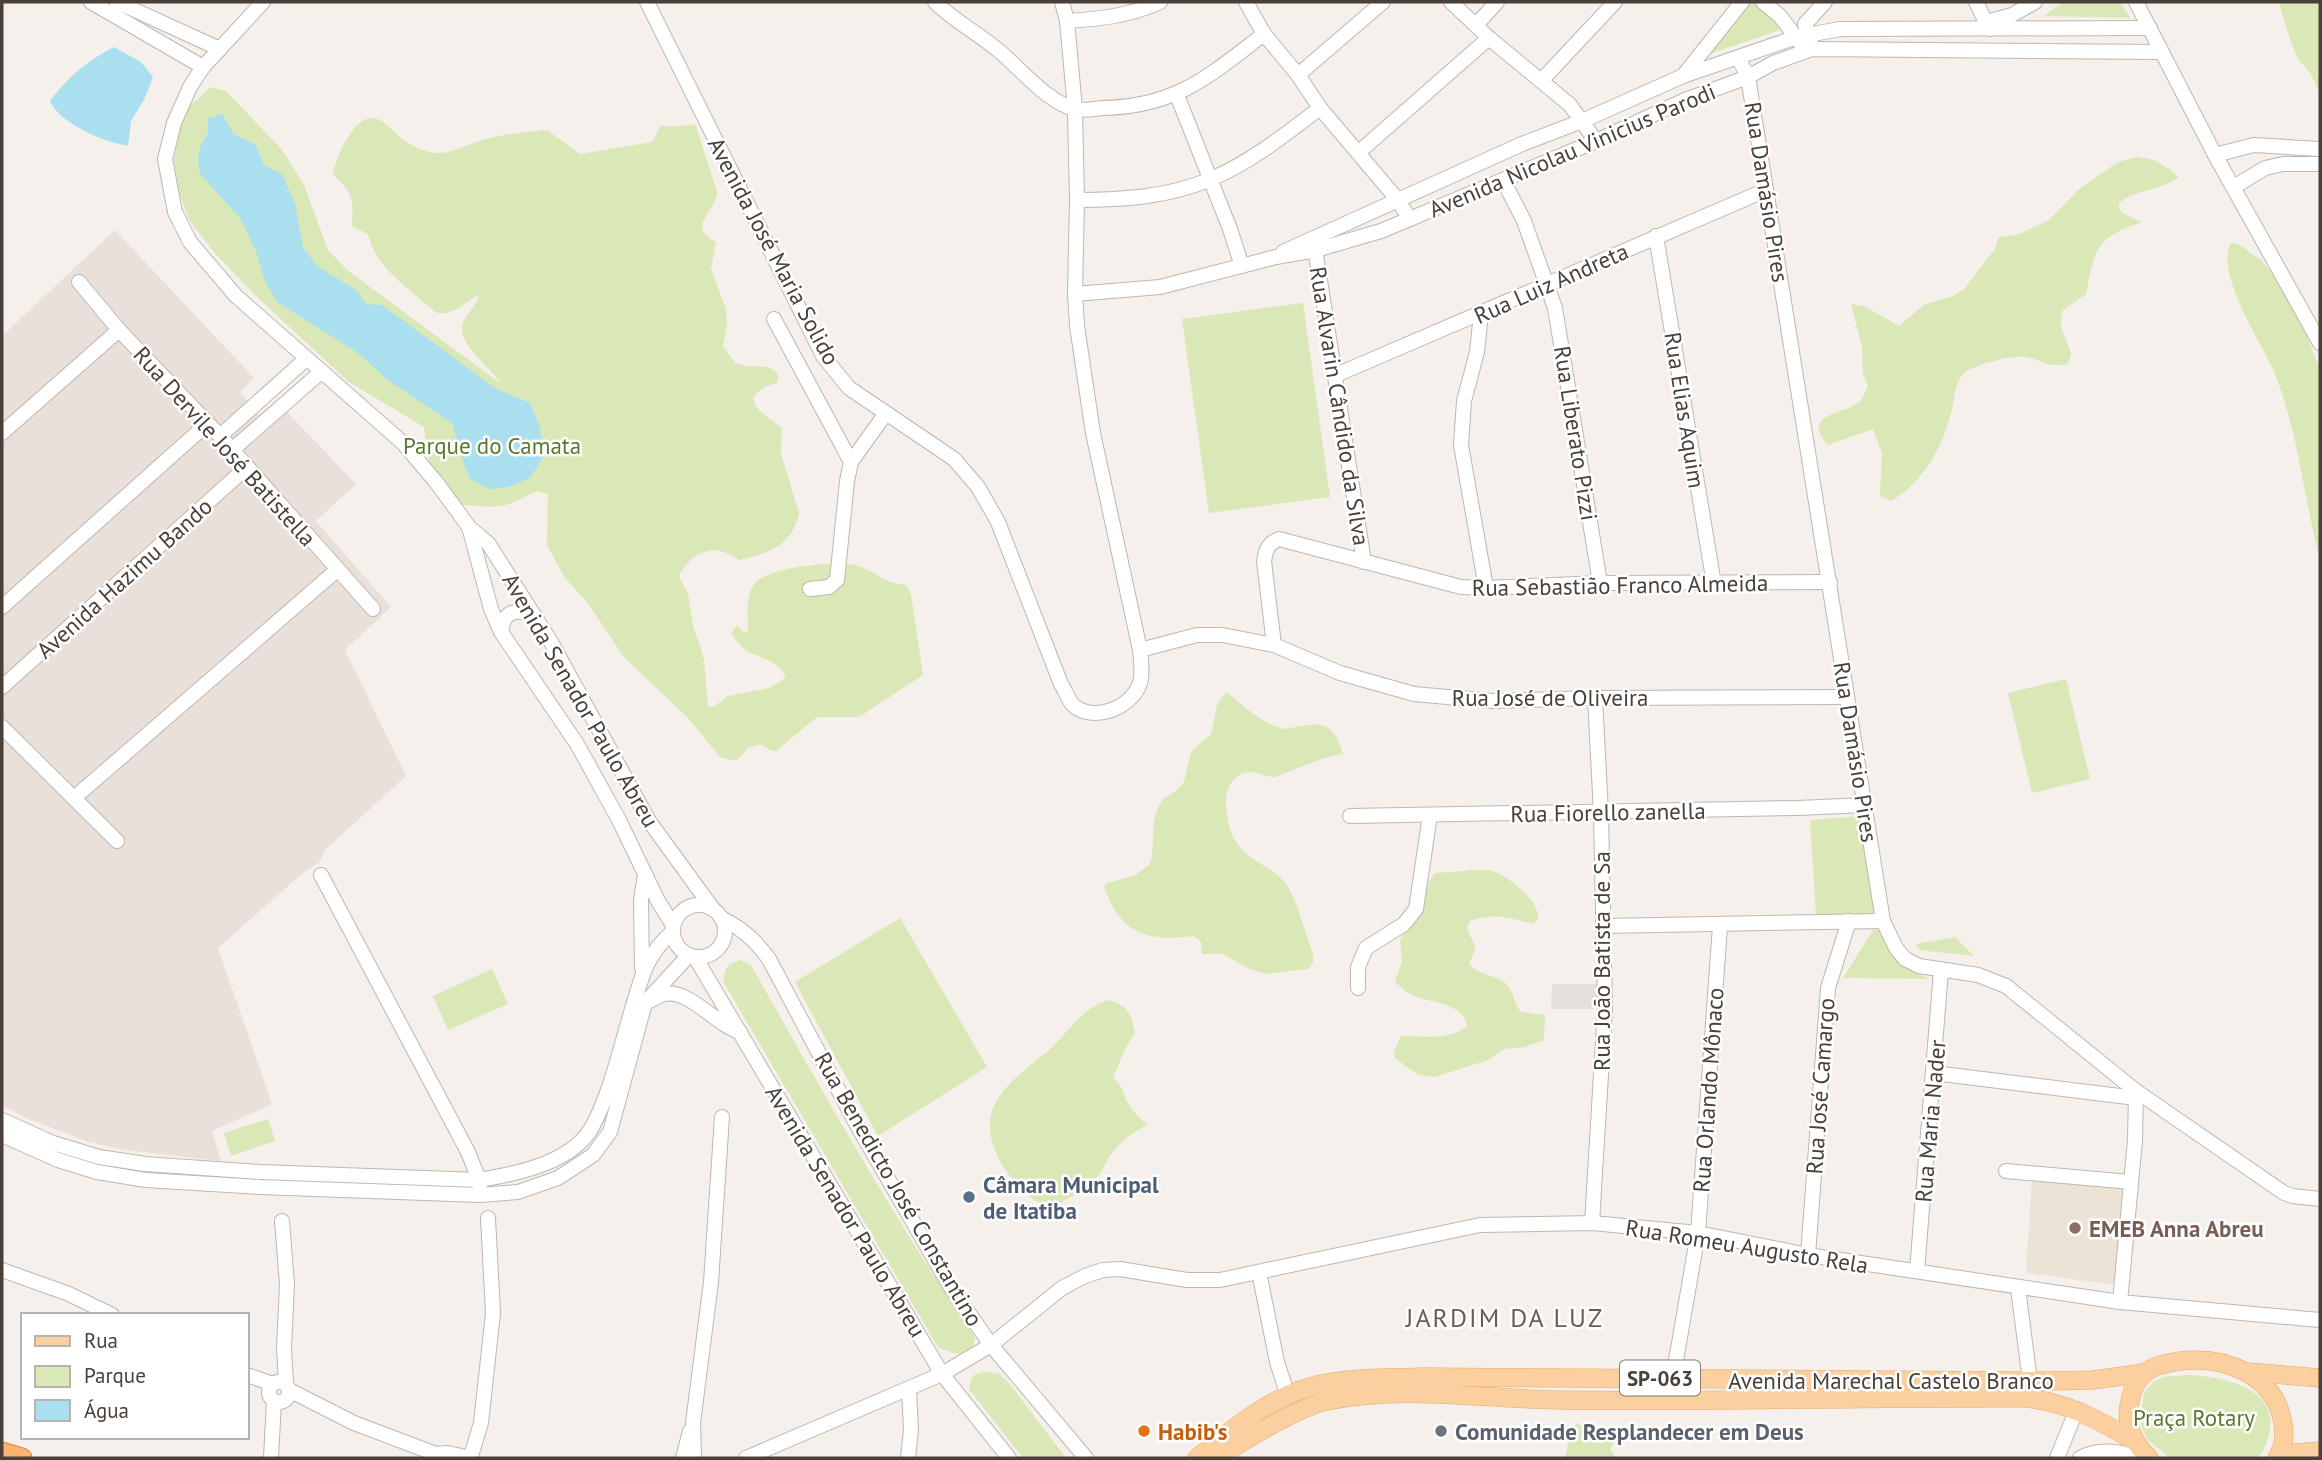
<svg xmlns="http://www.w3.org/2000/svg" width="2322" height="1460" font-family="'PT Sans',sans-serif">
<style>
.residential{fill:#e9e1d9}
.industrial{fill:#e5dfdc}
.education{fill:#ede2d6}
.green{fill:#dae7b6}
.water{fill:#aadfef}
.lines{fill:none;stroke-linecap:round;stroke-linejoin:round}
.minor-casing{stroke:#c0b6ae;stroke-width:16}
.major-casing{stroke:#e1a96e;stroke-width:19}
.highway-casing{stroke:#d98641;stroke-width:21}
.minor{stroke:#fff;stroke-width:14}
.major{stroke:#fbd09e;stroke-width:18}
.highway{stroke:#f9b472;stroke-width:19}
.service-dot{fill:#5c6f8a;stroke:#fff;stroke-width:2.5}
.education-dot{fill:#8d6e63;stroke:#fff;stroke-width:2.5}
.food-dot{fill:#e8710a;stroke:#fff;stroke-width:2.5}
.worship-dot{fill:#6b7280;stroke:#fff;stroke-width:2.5}
.labels{text-anchor:middle;dominant-baseline:central;stroke-width:5;stroke-linejoin:round;paint-order:stroke}
.shield{fill:#fff;stroke:#807974;stroke-width:2}
.shield-label{font-size:21px;font-weight:bold;fill:#494039}
.street-label{font-size:23px;fill:#494039;stroke:#fff}
.park-label{font-size:23px;fill:#587a2d;stroke:#fff}
.service-label{font-size:23px;font-weight:bold;fill:#4e5e75;stroke:#fff;text-anchor:start}
.education-label{font-size:23px;font-weight:bold;fill:#785e54;stroke:#fff;text-anchor:start}
.food-label{font-size:23px;font-weight:bold;fill:#c56008;stroke:#fff;text-anchor:start}
.worship-label{font-size:23px;font-weight:bold;fill:#5b616d;stroke:#fff;text-anchor:start}
.quarter-label{font-size:26px;letter-spacing:2px;fill:#6c5c50;stroke:#fff}
</style>
<rect width="100%" height="100%" fill="#f5f0eb"/>
<path class="residential" d="M115 230 254 378 240 392 253 408 265 421 286 411 356 484 316 521 391 607 345 650 406 776 325 850 320 862 304 872 218 948 272 1104 212 1131 221 1161 125 1150 89 1142 26 1118 2 1105V336Z"/>
<path class="industrial" d="M1552 984H1599L1600 1009H1551Z"/>
<path class="education" d="M2032 1178 2124 1183 2117 1285 2026 1273Z"/>
<g class="green">
<path d="M1750 2H1754L1783 29 1709 54Z"/>
<path d="M2063 2H2120L2130 18 2044 16Z"/>
<path d="M2279 2H2320V94L2311 74 2298 59 2290 40Z"/>
<path d="M211 87 226 91 282 150 304 185 328 250 347 270 500 383C492 368 455 342 463 323 467 311 476 309 479 294 465 302 452 318 435 312 410 289 375 268 368 234L352 226C353 200 354 193 333 175 336 158 343 143 353 130 375 103 387 128 405 141 412 146 427 153 436 153 454 154 466 144 482 140 503 134 525 132 547 130L580 154 652 142 661 125C678 131 685 121 696 126L717 192C716 213 685 226 716 242L711 269 726 309 727 324 723 346 735 363 746 366 769 367 778 374V382C735 396 757 410 782 428L781 454 799 513C791 547 770 552 740 560 732 556 723 550 714 550 699 550 683 564 679 577L688 593 693 625 704 659 708 707 715 706 728 696 769 688 786 678C779 659 757 659 743 648 739 644 735 639 731 634L737 625 743 632 748 631C748 615 745 596 755 583 768 567 842 559 861 567 881 575 881 582 906 585L911 594 923 675 859 717H817L776 751H772L760 744 748 748 737 761 720 757 689 719 624 657 587 602 565 578 547 545 548 494 537 491 510 504 493 507 461 505 429 461 424 427 349 382 255 295 214 252 189 220 179 191 174 161 178 135 183 112Z"/>
<path d="M2136 157C2155 158 2165 165 2179 177 2161 191 2137 188 2119 203V208L2122 213 2142 222C2096 237 2094 250 2086 294L2062 311 2061 327 2071 353 2068 364C2045 368 2046 361 2027 357 2017 356 2004 358 1994 361 1986 363 1970 368 1964 373 1955 382 1955 397 1952 409 1944 445 1924 482 1891 501L1880 496 1882 453 1873 429 1828 445C1799 413 1846 415 1860 401 1863 398 1866 390 1868 386L1863 374 1862 347 1851 304 1864 306 1899 326 1925 304 1953 296 1964 289 1995 249 1998 238 2019 234 2049 220 2078 190 2118 162Z"/>
<path d="M2231 243 2238 244 2261 260 2283 286 2299 314 2319 368 2320 559C2303 496 2298 427 2272 367 2259 339 2215 273 2231 243Z"/>
<path d="M1303 303 1330 497 1209 513 1182 319Z"/>
<path d="M2066 679 2090 779 2032 793 2008 693Z"/>
<path d="M1226 692C1243 705 1260 722 1280 728 1285 730 1290 728 1296 727 1324 721 1335 725 1343 754L1324 758 1275 777C1264 777 1254 769 1243 773 1232 778 1225 791 1226 803 1228 834 1234 847 1261 864 1271 870 1279 875 1286 884 1298 902 1305 933 1313 954V963L1308 969 1265 974 1248 968 1223 954H1202L1201 942 1194 936C1147 941 1122 936 1104 887L1107 883 1134 876 1149 865 1152 857 1154 821 1158 808 1164 798 1176 791 1184 782 1191 752 1211 734 1217 705Z"/>
<path d="M1863 816 1880 903 1871 915 1816 916 1810 820Z"/>
<path d="M1478 870C1484 870 1490 870 1495 872 1510 878 1541 902 1538 920L1533 924C1510 918 1493 912 1470 921L1467 928 1476 949 1469 963C1478 975 1492 974 1504 982 1514 989 1513 1003 1521 1012L1545 1015 1544 1040 1525 1047 1504 1049 1488 1060 1435 1077 1418 1075 1395 1058 1394 1051 1401 1036C1422 1036 1451 1041 1467 1026 1464 1003 1431 1003 1414 996 1407 993 1401 987 1395 982L1402 961 1400 940 1410 924 1418 898 1435 873Z"/>
<path d="M900 918 987 1067 878 1136 795 982Z"/>
<path d="M1873 930H1884L1914 971 1930 979 1843 978Z"/>
<path d="M1955 937 1974 956 1927 951 1920 950 1916 944Z"/>
<path d="M740 960 751 965C822 1091 893 1218 975 1337L973 1347C962 1358 951 1353 938 1347L724 983C723 970 727 963 740 960Z"/>
<path d="M492 969 508 1004 448 1030 433 996Z"/>
<path d="M1109 1000C1128 1006 1131 1014 1135 1033L1125 1049 1113 1078C1125 1089 1121 1090 1128 1103 1133 1112 1139 1118 1148 1125 1133 1131 1120 1142 1110 1156 1105 1163 1102 1173 1095 1179 1082 1191 1065 1201 1049 1208 1016 1194 975 1141 995 1104 1006 1082 1030 1066 1048 1051 1063 1038 1074 1020 1090 1009 1095 1005 1103 1002 1109 1000Z"/>
<path d="M268 1119 275 1141 231 1156 224 1133Z"/>
<path d="M983 1372 998 1373 1009 1383 1066 1458H1023L969 1389C970 1379 972 1374 983 1372Z"/>
<path d="M2186 1375C2217 1376 2275 1385 2270 1428 2268 1440 2265 1450 2257 1458H2170L2147 1439 2140 1423 2144 1393 2152 1383 2163 1377Z"/>
<path d="M1576 1424 1620 1432 1610 1449 1616 1458H1565L1569 1439Z"/>
</g>
<g class="water">
<path d="M114 47 141 62 153 77 144 100 131 121 128 146C104 142 60 124 50 101 67 78 88 60 114 47Z"/>
<path d="M222 114 234 134 256 145 264 165 282 174 295 204 303 247 317 266 356 290 366 304 382 305 496 389 530 403 540 427 544 456 530 478 508 487 490 489 470 479 461 456 452 423 388 380 358 353 277 302 264 279 256 251 240 218 200 174 198 159 201 145 208 133V118Z"/>
</g>
<g class="lines">
<g class="minor-casing">
<g id="minor">
<path d="M91 2 203 67"/>
<path d="M117 2 220 49"/>
<path d="M263 2 203 67 190 87 174 123 165 159 175 212 190 242 236 296 403 443 436 482 469 527 488 543 551 642 649 821 713 909"/>
<path d="M647 2 823 356 849 388 954 459 978 487 998 522 1061 684C1065 690 1068 699 1072 704 1092 724 1132 708 1140 683 1143 673 1141 660 1140 650L1093 433 1077 326 1075 294 1077 200 1075 109 1067 21 1062 2"/>
<path d="M935 2C954 21 978 33 999 51 1020 68 1048 103 1075 109 1083 111 1094 109 1102 108 1176 107 1209 76 1264 34"/>
<path d="M1246 2 1264 34 1298 75 1320 108 1397 199 1410 219"/>
<path d="M1451 2 1489 38 1570 105 1596 141"/>
<path d="M1763 2 1780 16 1801 44"/>
<path d="M1976 2 1989 29"/>
<path d="M2136 2 2215 155 2320 343"/>
<path d="M1067 21C1100 19 1129 16 1160 2"/>
<path d="M1986 22 2012 15 2035 2"/>
<path d="M1476 25 1497 2"/>
<path d="M1811 44 1805 24 1825 2"/>
<path d="M1739 59 1748 77 1883 921 1896 948 1905 959 1919 966 1978 975 2006 986 2136 1091 2284 1193 2293 1196 2320 1199"/>
<path d="M1298 75 1383 2"/>
<path d="M1683 76 1742 2"/>
<path d="M1541 81 1615 2"/>
<path d="M1177 95 1230 229 1242 266"/>
<path d="M1359 152 1489 38"/>
<path d="M2215 155 2254 145 2320 149"/>
<path d="M1503 180 1524 221 1555 308 1600 583"/>
<path d="M2234 187 2265 168 2283 164H2320"/>
<path d="M1077 200C1122 200 1169 197 1211 179 1251 162 1286 134 1320 108"/>
<path d="M1656 236 1714 584"/>
<path d="M1314 242 1364 562"/>
<path d="M1283 252 1522 144 1582 121 1683 76 1797 37 1840 29 2150 28"/>
<path d="M79 282 119 330 220 436 373 609"/>
<path d="M1075 294 1160 287 1276 257 1316 250 1381 231 1596 141 1685 100 1748 77 1773 63 1812 49 2162 52"/>
<path d="M1481 314 1477 352 1464 401 1461 445 1486 588"/>
<path d="M774 319 851 462"/>
<path d="M1336 375 1766 190"/>
<path d="M2 433 119 330"/>
<path d="M220 436 306 359"/>
<path d="M232 450 321 372"/>
<path d="M469 527 491 609 501 632 577 744 619 820 658 901 673 925"/>
<path d="M810 589 829 587 837 580 847 481 851 462 886 413"/>
<path d="M2 607 207 424"/>
<path d="M501 632C504 610 515 609 534 615"/>
<path d="M1274 645 1264 561C1266 549 1268 544 1279 539L1461 587 1486 588 1600 583 1830 582"/>
<path d="M1140 650 1197 635H1222L1274 645 1340 673 1414 694 1492 701 1595 698 1846 697"/>
<path d="M2 687 246 468"/>
<path d="M2 727 117 841"/>
<path d="M74 798 337 570"/>
<path d="M1350 816 1798 808 1865 805"/>
<path d="M321 875 468 1152 479 1180 480 1189"/>
<circle cx="699" cy="931" r="26"/>
<path d="M721 918C743 929 755 940 769 959L858 1127 950 1286 991 1345 1086 1458"/>
<path d="M1602 926 1883 921"/>
<path d="M695 957 942 1374 1009 1458"/>
<path d="M642 968 641 900 645 875"/>
<path d="M1358 988V967L1366 948 1404 924 1416 909 1430 815"/>
<path d="M649 1001C654 999 660 995 665 994 689 989 716 1025 740 1032"/>
<path d="M1934 1073 2136 1098"/>
<path d="M2 1120 53 1143 99 1157 145 1164 260 1172 479 1180C516 1174 572 1163 592 1127 611 1093 623 1037 635 999 644 969 649 953 673 931"/>
<path d="M2 1135 58 1160 97 1172 146 1180 260 1187 480 1195 518 1192 558 1178 593 1155 610 1132 645 1003 689 955"/>
<path d="M2006 1171 2131 1182"/>
<path d="M282 1221 287 1284 284 1348 286 1384"/>
<path d="M1592 1223 1605 1008 1601 813 1595 698"/>
<path d="M1808 1255 1828 988 1849 921"/>
<path d="M2 1270 69 1294 112 1315"/>
<path d="M1917 1271 1941 970"/>
<path d="M1259 1272 1277 1362 1288 1396"/>
<path d="M2018 1288 2030 1381"/>
<path d="M2120 1302 2135 1140 2136 1091"/>
<path d="M247 1375 273 1384"/>
<path d="M1673 1378 1698 1233 1720 926"/>
<circle cx="279" cy="1392" r="10"/>
<path d="M289 1390 354 1423 436 1454 441 1458"/>
<path d="M436 1454 448 1453 469 1458"/>
<path d="M471 1456 481 1423 493 1313 488 1218"/>
<path d="M271 1458 274 1401"/>
<path d="M683 1458 690 1431"/>
<path d="M694 1458 693 1423 711 1282 722 1117"/>
<path d="M746 1458 942 1374 991 1345 1062 1288 1085 1276 1103 1270 1120 1269 1187 1280H1220L1480 1225 1592 1223 1698 1233 1808 1255 2120 1302 2320 1320"/>
<path d="M908 1458 911 1430 909 1390"/>
<path d="M2057 1458 2077 1409"/>
<path d="M2080 1458C2102 1447 2119 1452 2142 1458"/>
</g>
</g>
<g class="major-casing">
<g id="major">
<path d="M2248 1372 2320 1378"/>
<path d="M2280 1454 2320 1451"/>
<path d="M1197 1458C1234 1427 1277 1391 1327 1383 1358 1377 1392 1378 1424 1377L2048 1381 2093 1380 2144 1373"/>
<path d="M1219 1458C1239 1442 1302 1406 1327 1401 1400 1385 1484 1399 1559 1400 1714 1402 1870 1397 2025 1398 2067 1402 2099 1420 2134 1441"/>
<path d="M2149 1458C2133 1443 2124 1422 2130 1401 2132 1391 2137 1379 2145 1373 2154 1365 2168 1363 2180 1361 2224 1356 2275 1374 2283 1423 2285 1435 2284 1447 2277 1458"/>
</g>
</g>
<g class="highway-casing">
<path id="highway" d="M2 1452 22 1458"/>
</g>
<use href="#minor" class="minor"/>
<use href="#major" class="major"/>
<use href="#highway" class="highway"/>
</g>
<circle class="service-dot" cx="969" cy="1197" r="7"/>
<circle class="education-dot" cx="2075" cy="1228" r="7"/>
<circle class="food-dot" cx="1144" cy="1431" r="7"/>
<circle class="worship-dot" cx="1441" cy="1431" r="7"/>
<g class="labels">
<rect class="shield" x="1620" y="1360.5" width="80" height="35" rx="5"/>
<g class="shield-label">
<text x="1660" y="1378">SP-063</text>
</g>
<g class="street-label">
<text transform="translate(1572 150) rotate(-23)">Avenida Nicolau Vinicius Parodi</text>
<text transform="translate(1767 192) rotate(81)">Rua Damásio Pires</text>
<text transform="translate(774 251) rotate(62)">Avenida José Maria Solido</text>
<text transform="translate(1551 283) rotate(-24)">Rua Luiz Andreta</text>
<text transform="translate(1340 406) rotate(81)">Rua Alvarin Cândido da Silva</text>
<text transform="translate(1685 410) rotate(81)">Rua Elias Aquim</text>
<text transform="translate(1576 433) rotate(81)">Rua Liberato Pizzi</text>
<text transform="translate(225 446) rotate(48)">Rua Dervile José Batistella</text>
<text transform="translate(124 578) rotate(-42)">Avenida Hazimu Bando</text>
<text transform="translate(1620 585) rotate(-1)">Rua Sebastião Franco Almeida</text>
<text x="1550" y="697">Rua José de Oliveira</text>
<text transform="translate(581 700) rotate(60)">Avenida Senador Paulo Abreu</text>
<text transform="translate(1856 752) rotate(81)">Rua Damásio Pires</text>
<text transform="translate(1608 812) rotate(-1)">Rua Fiorello zanella</text>
<text transform="translate(1601 961) rotate(-90)">Rua João Batista de Sa</text>
<text transform="translate(1820 1086) rotate(-86)">Rua José Camargo</text>
<text transform="translate(1708 1090) rotate(-86)">Rua Orlando Mônaco</text>
<text transform="translate(1930 1121) rotate(-85)">Rua Maria Nader</text>
<text transform="translate(899 1189) rotate(60)">Rua Benedicto José Constantino</text>
<text transform="translate(846 1211) rotate(59)">Avenida Senador Paulo Abreu</text>
<text transform="translate(1747 1246) rotate(9)">Rua Romeu Augusto Rela</text>
<text x="1891" y="1380">Avenida Marechal Castelo Branco</text>
</g>
<g class="park-label">
<text x="492" y="445">Parque do Camata</text>
<text x="2194" y="1417">Praça Rotary</text>
</g>
<g class="service-label">
<text x="983" y="1184">Câmara Municipal<tspan x="983" dy="26">de Itatiba</tspan></text>
</g>
<g class="education-label">
<text x="2089" y="1228">EMEB Anna Abreu</text>
</g>
<g class="food-label">
<text x="1158" y="1431">Habib's</text>
</g>
<g class="worship-label">
<text x="1455" y="1431">Comunidade Resplandecer em Deus</text>
</g>
<g class="quarter-label">
<text x="1505" y="1317">JARDIM DA LUZ</text>
</g>
</g>
<rect width="2322" height="1460" fill="none" stroke="#494039" stroke-width="7"/>
<rect x="21" y="1313" width="228" height="126" fill="#ffffff" stroke="#b6b3b0" stroke-width="2"/>
<rect x="35" y="1336" width="35" height="10" fill="#fbd09e" stroke="#b6b3b0" stroke-width="2"/>
<text x="84" y="1348" font-size="21" fill="#494039">Rua</text>
<rect x="35" y="1366" width="35" height="21" fill="#dae7b6" stroke="#b6b3b0" stroke-width="2"/>
<text x="84" y="1383" font-size="21" fill="#494039">Parque</text>
<rect x="35" y="1400" width="35" height="21" fill="#aadfef" stroke="#b6b3b0" stroke-width="2"/>
<text x="84" y="1418" font-size="21" fill="#494039">Água</text>
</svg>
